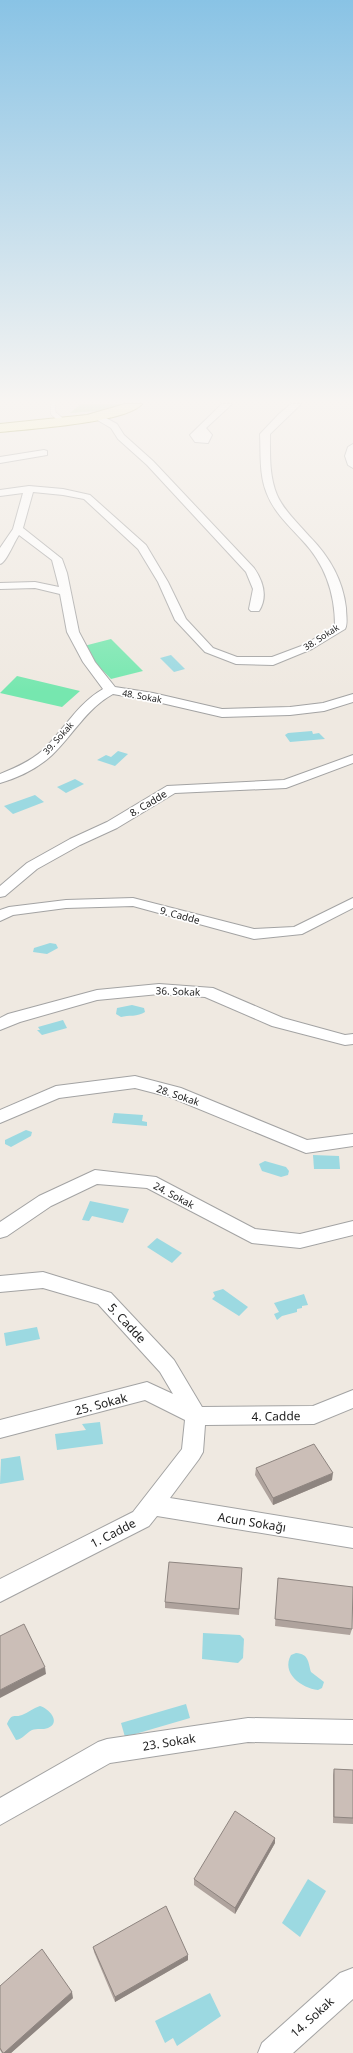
<svg xmlns="http://www.w3.org/2000/svg" width="353" height="2053" font-family="'Noto Sans',sans-serif">
<style>
.forest{fill:#abd391}
.pitch{fill:#76e7af}
.water{fill:#9cd9e1}
.lines{fill:none;stroke-linecap:round;stroke-linejoin:round}
.service-casing{stroke:#a3a3a3;stroke-width:6}
.minor-casing{stroke:#a3a3a3;stroke-width:2}
.secondary-casing{stroke:#767700;stroke-width:2}
.service{stroke:#fff;stroke-width:5}
.minor{fill:#fff;fill-rule:evenodd}
.secondary{fill:#fffbaf;fill-rule:evenodd}
.wall{fill:#afa39d}
.shaded-wall{fill:#8e8580}
.building{fill:#cbbeb7;stroke:#8e8580}
.labels{text-anchor:middle;dominant-baseline:central;stroke-width:3.5;stroke-linejoin:round;paint-order:stroke}
.far-street-label{font-size:9px;fill:#1c1c1c;stroke:#fff}
.street-label{font-size:10px;fill:#1c1c1c;stroke:#fff}
.near-street-label{font-size:12px;fill:#1c1c1c;stroke:#fff}
</style>
<rect width="100%" height="100%" fill="#efe9e1"/>
<path class="forest" d="M81 404H133L125 409 70 413Z"/>
<g class="pitch">
<path d="M111 639 143 671 111 679 80 647Z"/>
<path d="M17 676 80 691 62 707 0 693Z"/>
</g>
<g class="water">
<path d="M171 655 185 669 174 672 160 658Z"/>
<path d="M312 731 313 734 319 733 325 739 290 742 285 735 288 733Z"/>
<path d="M118 751 128 754 115 766 97 760 106 755 111 757Z"/>
<path d="M75 779 84 784 66 793 57 787Z"/>
<path d="M35 795 44 802 13 814 4 806Z"/>
<path d="M50 943 56 944 58 948 47 954 33 952 34 948Z"/>
<path d="M132 1005 144 1008 145 1012C138 1017 128 1015 121 1017L116 1014 117 1008Z"/>
<path d="M63 1020 67 1028 42 1035 37 1030H40L38 1027Z"/>
<path d="M114 1113 143 1115 142 1121 147 1122V1126L112 1123Z"/>
<path d="M26 1130 32 1132 31 1136 11 1147 5 1144V1140Z"/>
<path d="M313 1155 339 1156 340 1169H314Z"/>
<path d="M265 1161 286 1167 289 1171 288 1175 281 1177 262 1171 259 1164Z"/>
<path d="M90 1201 129 1209 123 1223 92 1216 89 1221 82 1220Z"/>
<path d="M157 1238 182 1253 172 1263 147 1247Z"/>
<path d="M223 1289 248 1307 239 1316 212 1299 215 1296 213 1292Z"/>
<path d="M304 1294 308 1305 302 1306V1308L297 1309V1312L282 1316 277 1320 274 1314 279 1312 274 1303Z"/>
<path d="M37 1327 40 1339 6 1346 4 1333Z"/>
<path d="M100 1422 103 1444 57 1450 55 1434 86 1430 82 1424Z"/>
<path d="M20 1456 24 1480 0 1484 1 1459Z"/>
<path d="M203 1633 240 1635 244 1639 243 1658 238 1663 202 1659Z"/>
<path d="M296 1653C309 1654 308 1662 311 1672L324 1682 322 1688 318 1690C301 1688 281 1673 291 1655Z"/>
<path d="M186 1704 190 1718 125 1737 121 1723Z"/>
<path d="M40 1706C48 1708 62 1722 48 1728 43 1730 37 1728 32 1730 26 1733 23 1739 16 1740L7 1724C12 1712 14 1718 22 1715 28 1713 33 1708 40 1706Z"/>
<path d="M308 1879 326 1891 300 1937 282 1923Z"/>
<path d="M210 1993 221 2016 177 2046 173 2038 165 2043 155 2021Z"/>
</g>
<g class="lines">
<g class="service-casing">
<path id="service" d="M53 404V413L62 421"/>
</g>
<g class="minor-casing">
<g id="minor">
<path d="M222 404H232L206 428 212 435 208 443 195 442 190 435 192 433Z"/>
<path d="M291 404H301L270 434C270 454 269 476 277 495 284 511 298 523 309 536 329 556 343 580 346 608 346 615 348 624 345 629L312 649 273 665 236 664 205 652 175 620 158 582 138 549 84 499 63 495 33 492 23 528 62 559 67 573 79 632 95 662 115 687 153 693 222 709 290 707 323 703 353 694V702L324 711 290 715 222 717 153 701 113 694C86 709 73 735 52 755 38 768 18 778 0 783V774C15 768 31 761 43 750 64 730 77 704 103 689L83 662 67 632 60 594 35 588 0 589V583L35 582 59 587 52 560 19 535C14 542 6 563 0 564V548L13 529 23 493 0 496V490L29 486 63 489 90 495 146 545 168 582 186 619 213 648 237 657H272L304 645 335 626C335 593 325 564 302 540 289 526 274 512 267 494 259 475 261 454 260 434L279 414Z"/>
<path d="M97 413 117 424 124 435 153 461 254 568C263 581 268 597 259 611H251L249 609 253 589 246 572 147 465 118 439 111 428 94 418V414Z"/>
<path d="M353 444V468L348 465 345 456 348 447Z"/>
<path d="M44 450 47 451V455L0 463V457Z"/>
<path d="M353 755V763L286 788 175 793 117 828 80 845 37 869 5 896 0 897V886L27 863 70 839 107 822 167 786 284 780Z"/>
<path d="M133 898 254 929 294 927 353 898V908L302 934 254 939 133 906 66 908 13 915 0 921V910L9 907 66 900Z"/>
<path d="M159 984 213 988 283 1018 345 1035 353 1034V1044L345 1045 272 1026 205 997 159 994 97 1000 20 1022 0 1030V1018L8 1014 97 990Z"/>
<path d="M135 1076 181 1088 307 1140 353 1134V1146L306 1153 170 1097 135 1088 59 1098 0 1123V1110L56 1086Z"/>
<path d="M95 1170 156 1177 255 1229 300 1234 353 1221V1235L300 1248 252 1243 147 1188 97 1184 51 1206 7 1236 0 1238V1222L39 1196Z"/>
<path d="M43 1272 111 1293 174 1360 202 1407 313 1406 353 1390V1408L314 1424 205 1425 203 1452 199 1459 170 1498 353 1528V1548L157 1516 149 1526 0 1602V1579L133 1512 182 1449 185 1420 145 1400 0 1438V1420L147 1382 173 1394 160 1372 98 1304 43 1288 0 1292V1276Z"/>
<path d="M248 1718 353 1720V1744L248 1742 110 1763 0 1825V1798L98 1742 107 1739Z"/>
<path d="M353 1968V1999L293 2053H258L262 2043 340 1973Z"/>
</g>
</g>
<g class="secondary-casing">
<path id="secondary" d="M125 404H142C126 423 27 429 0 432V424L87 415Z"/>
</g>
<use href="#service" class="service"/>
<use href="#minor" class="minor"/>
<use href="#secondary" class="secondary"/>
</g>
<g class="wall">
<path d="M256 1468 332 1480 273 1505 255 1475Z"/>
<path d="M242 1568 239 1615 165 1608V1602Z"/>
<path d="M278 1578 352 1629 350 1635 275 1626Z"/>
<path d="M334 1769 353 1770V1824L333 1823V1775Z"/>
<path d="M275 1838V1843L235 1914 194 1885V1879Z"/>
<path d="M93 1947 188 1960 115 2002 94 1952Z"/>
<path d="M0 1986 73 1998 11 2053H2L0 2050Z"/>
</g>
<g class="shaded-wall">
<path d="M333 1473 332 1480 273 1505V1498Z"/>
<path d="M45 1667 46 1674 0 1698V1690Z"/>
<path d="M275 1838V1843L235 1914V1908Z"/>
<path d="M188 1955V1960L115 2002V1997Z"/>
<path d="M72 1992 73 1998 11 2053H4Z"/>
</g>
<g class="building">
<path d="M314 1444 333 1473 273 1498 256 1468Z"/>
<path d="M169 1562 242 1568 239 1609 165 1602Z"/>
<path d="M278 1578 353 1587 352 1629 275 1619Z"/>
<path d="M24 1624 45 1667 0 1690V1636Z"/>
<path d="M334 1769 353 1770V1818L334 1817Z"/>
<path d="M235 1811 275 1838 235 1908 194 1879Z"/>
<path d="M166 1906 188 1955 115 1997 93 1947Z"/>
<path d="M42 1949 72 1992 4 2053H3L0 2048V1986Z"/>
</g>
<linearGradient id="sky" x2="0" y2="1"><stop stop-color="#89c3e5"/><stop offset="0.58" stop-color="#f8f5f2"/><stop offset="1" stop-color="#f8f5f2" stop-opacity="0"/></linearGradient>
<rect width="353" height="692" fill="url(#sky)"/>
<g class="labels">
<g class="far-street-label">
<text transform="translate(321 637) rotate(-33)">38. Sokak</text>
<text transform="translate(142 696) rotate(10)">48. Sokak</text>
<text transform="translate(58 738) rotate(-48)">39. Sokak</text>
</g>
<g class="street-label">
<text transform="translate(148 803) rotate(-31)">8. Cadde</text>
<text transform="translate(180 915) rotate(15)">9. Cadde</text>
<text transform="translate(178 991) rotate(2)">36. Sokak</text>
<text transform="translate(178 1095) rotate(19)">28. Sokak</text>
<text transform="translate(174 1195) rotate(28)">24. Sokak</text>
</g>
<g class="near-street-label">
<text transform="translate(127 1323) rotate(47)">5. Cadde</text>
<text transform="translate(101 1404) rotate(-15)">25. Sokak</text>
<text transform="translate(276 1416) rotate(-1)">4. Cadde</text>
<text transform="translate(252 1522) rotate(9)">Acun Sokağı</text>
<text transform="translate(113 1533) rotate(-27)">1. Cadde</text>
<text transform="translate(169 1742) rotate(-9)">23. Sokak</text>
<text transform="translate(312 2017) rotate(-42)">14. Sokak</text>
</g>
</g>
</svg>
